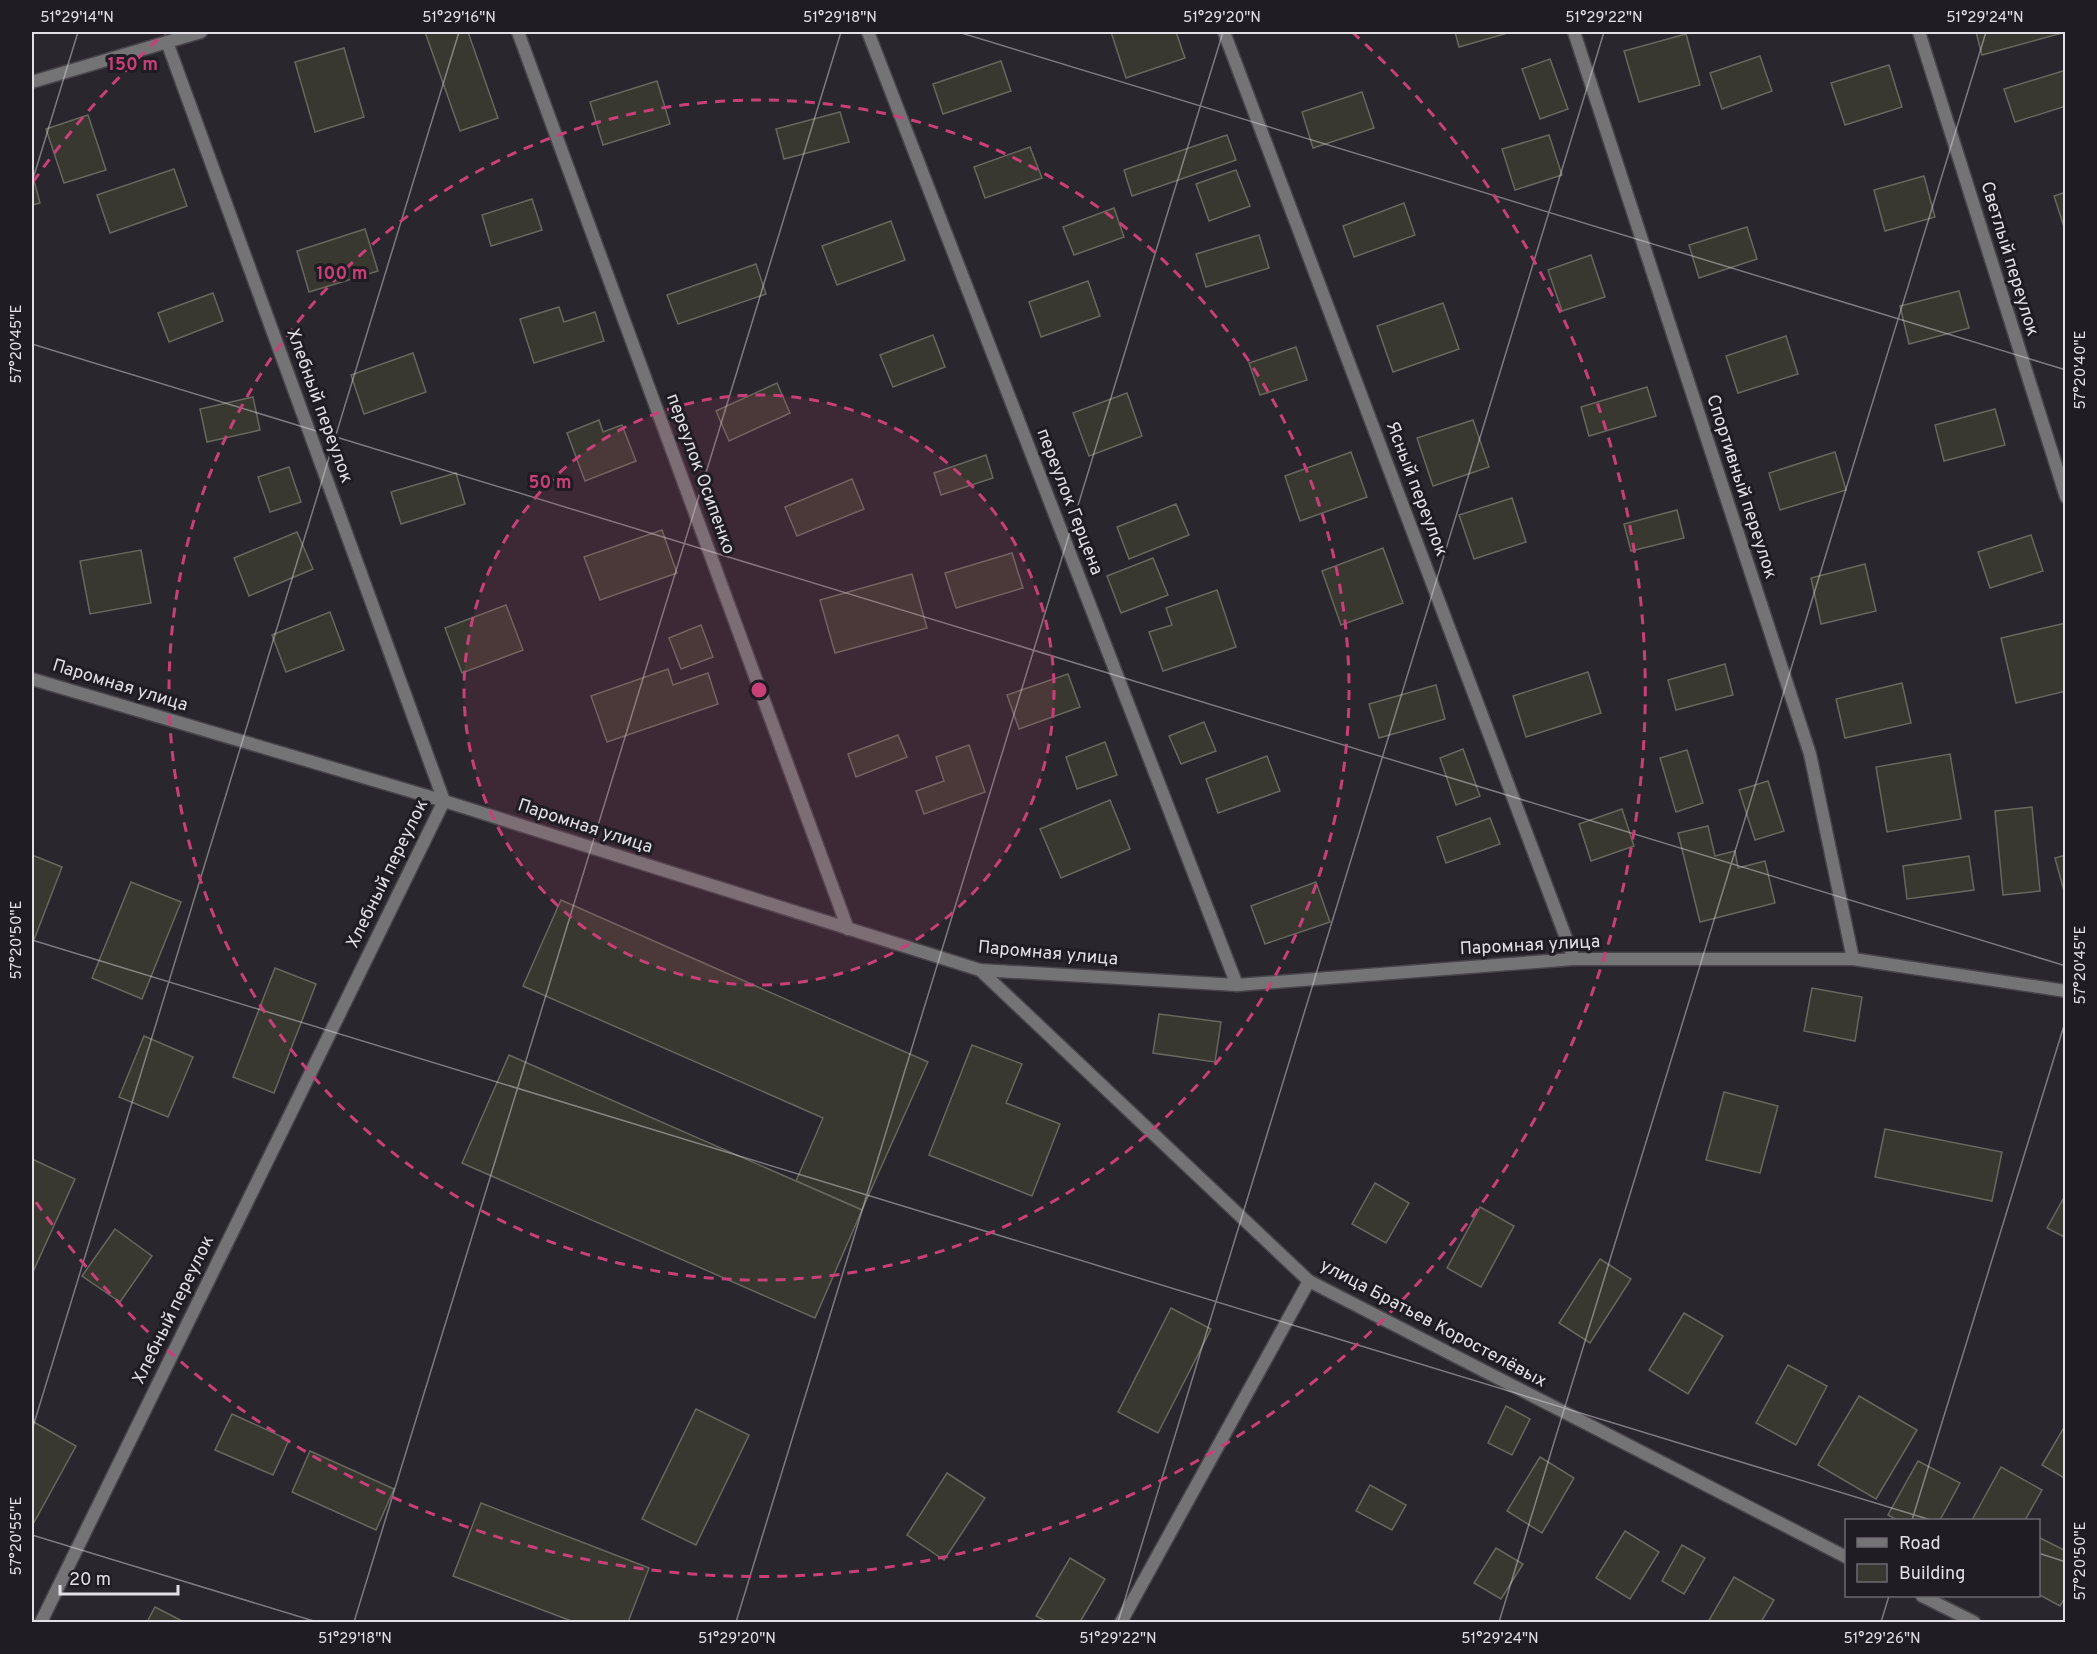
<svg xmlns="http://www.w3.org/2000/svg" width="2097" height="1654" font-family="Overpass,sans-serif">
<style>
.building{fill:#393830;stroke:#68675e;stroke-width:1.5}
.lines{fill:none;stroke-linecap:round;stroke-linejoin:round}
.minor-casing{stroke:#47444a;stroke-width:15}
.minor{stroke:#747376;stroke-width:12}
.ticks{fill:none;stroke:#e2e0e5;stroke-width:1.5;stroke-opacity:0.45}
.ring{fill:none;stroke:#c84077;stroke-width:3;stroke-dasharray:10 8}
.labels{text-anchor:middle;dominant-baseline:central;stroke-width:6;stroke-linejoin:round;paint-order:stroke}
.street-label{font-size:18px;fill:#e2e0e5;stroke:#1f1c23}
.centre{fill:#c84077;stroke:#1f1c23;stroke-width:3}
.ring-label{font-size:18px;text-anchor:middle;font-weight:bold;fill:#c84077;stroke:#1f1c23;stroke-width:6;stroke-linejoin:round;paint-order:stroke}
.neatline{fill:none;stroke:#e2e0e5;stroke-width:2}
.ticks-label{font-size:15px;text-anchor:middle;fill:#e2e0e5}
</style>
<rect width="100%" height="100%" fill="#29262d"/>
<g class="building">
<path d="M425 32H468L498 118 460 131Z"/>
<path d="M1111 32H1176L1185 58 1126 78Z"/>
<path d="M1455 32H1511L1459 47Z"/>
<path d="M1976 32H2066L1982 55Z"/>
<path d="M1686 34 1700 85 1639 102 1624 51Z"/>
<path d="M344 48 364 117 315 132 295 62Z"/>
<path d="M1760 56 1772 91 1722 109 1710 73Z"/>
<path d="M1550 59 1568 109 1540 119 1522 69Z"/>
<path d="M1001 61 1011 91 943 114 933 84Z"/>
<path d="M1889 65 1902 107 1845 125 1831 83Z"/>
<path d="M2066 70V106L2015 122 2004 89Z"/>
<path d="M657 81 670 124 603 145 590 102Z"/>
<path d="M1362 92 1374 128 1313 148 1302 112Z"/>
<path d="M840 112 849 142 784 159 776 129Z"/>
<path d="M88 115 106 170 64 183 46 129Z"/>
<path d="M1227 135 1236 160 1132 196 1124 170Z"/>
<path d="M1549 135 1562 175 1515 190 1502 149Z"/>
<path d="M1030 147 1042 178 985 198 974 167Z"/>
<path d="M174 169 187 206 110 233 97 195Z"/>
<path d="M1236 170 1250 206 1209 221 1196 184Z"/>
<path d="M32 173 40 203 32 205Z"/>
<path d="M1924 176 1935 217 1885 231 1874 190Z"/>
<path d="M2066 192V230H2065L2054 196Z"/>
<path d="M532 199 542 230 491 246 482 215Z"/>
<path d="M1404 203 1415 235 1354 257 1343 226Z"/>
<path d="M1114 208 1124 237 1074 255 1063 227Z"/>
<path d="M891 221 905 260 837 285 822 246Z"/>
<path d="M1747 227 1757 259 1699 278 1689 245Z"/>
<path d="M365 229 378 271 309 292 297 251Z"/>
<path d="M1259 235 1269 268 1206 287 1196 254Z"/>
<path d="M1591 255 1605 297 1562 311 1548 270Z"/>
<path d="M756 264 766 294 678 324 667 295Z"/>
<path d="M1088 281 1100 316 1041 337 1029 302Z"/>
<path d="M1959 291 1969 328 1909 344 1900 306Z"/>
<path d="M213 293 223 321 169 342 158 313Z"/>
<path d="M1443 303 1459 349 1393 372 1377 326Z"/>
<path d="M559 307 564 322 595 312 604 341 534 363 520 319Z"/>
<path d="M933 335 945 367 893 387 880 355Z"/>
<path d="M1786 336 1798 374 1738 393 1726 356Z"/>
<path d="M1296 347 1307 380 1260 395 1249 363Z"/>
<path d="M413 353 426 392 364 414 351 375Z"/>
<path d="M777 383 790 413 729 441 716 411Z"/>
<path d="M1647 387 1656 416 1589 436 1581 407Z"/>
<path d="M1127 393 1142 436 1089 456 1073 413Z"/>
<path d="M253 397 260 430 207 442 200 409Z"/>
<path d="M1995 409 2005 445 1944 461 1935 425Z"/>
<path d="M599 420 603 432 622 425 636 461 585 481 567 433Z"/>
<path d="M1473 420 1489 467 1433 486 1417 438Z"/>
<path d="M1351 452 1367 497 1300 521 1285 476Z"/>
<path d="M1835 452 1846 490 1780 510 1769 473Z"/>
<path d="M986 455 993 478 941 495 934 473Z"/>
<path d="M289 467 301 502 270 512 258 477Z"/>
<path d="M456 473 465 504 401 524 391 492Z"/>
<path d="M852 479 864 509 797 536 785 507Z"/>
<path d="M1512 498 1526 542 1474 559 1459 515Z"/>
<path d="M1176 504 1189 535 1129 559 1117 527Z"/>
<path d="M1677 510 1684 538 1631 551 1624 524Z"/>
<path d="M662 530 677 573 600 600 584 557Z"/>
<path d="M297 532 313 569 249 596 234 558Z"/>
<path d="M2031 535 2043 571 1990 588 1978 552Z"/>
<path d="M1383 548 1403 603 1341 625 1322 571Z"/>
<path d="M141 550 151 603 90 614 80 561Z"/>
<path d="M1012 553 1023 588 956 608 945 573Z"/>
<path d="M1153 558 1168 595 1121 613 1107 576Z"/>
<path d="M1865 564 1876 611 1821 624 1811 578Z"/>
<path d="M912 574 927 628 835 653 820 600Z"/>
<path d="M1217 590 1236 647 1163 671 1149 632 1172 625 1166 608Z"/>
<path d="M506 605 523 650 462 673 445 628Z"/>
<path d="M330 612 344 650 286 672 272 635Z"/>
<path d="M2066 623V691L2016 703 2001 638Z"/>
<path d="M701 625 713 657 681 669 669 638Z"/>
<path d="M1725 664 1733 695 1676 710 1668 680Z"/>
<path d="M668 669 673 685 708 673 718 704 607 742 591 696Z"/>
<path d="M1588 672 1601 713 1526 737 1513 696Z"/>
<path d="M1068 674 1080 707 1019 729 1007 695Z"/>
<path d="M1902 683 1911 723 1845 738 1836 699Z"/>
<path d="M1436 685 1445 719 1379 738 1369 704Z"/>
<path d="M1204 722 1216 751 1181 764 1169 736Z"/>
<path d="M898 735 907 757 856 777 848 754Z"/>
<path d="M1105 742 1117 775 1077 789 1066 757Z"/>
<path d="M969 745 985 792 924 814 916 791 944 781 936 757Z"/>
<path d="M1463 749 1480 796 1456 805 1440 758Z"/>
<path d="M1687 750 1703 803 1676 812 1660 758Z"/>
<path d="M1950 754 1961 819 1887 832 1876 767Z"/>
<path d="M1267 756 1280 791 1218 813 1206 779Z"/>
<path d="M1768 781 1784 831 1755 840 1739 790Z"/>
<path d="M1110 800 1130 849 1061 878 1040 829Z"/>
<path d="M2032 807 2040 891 2003 895 1995 811Z"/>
<path d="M1622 809 1634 846 1591 861 1579 824Z"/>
<path d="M1490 818 1500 844 1446 863 1437 837Z"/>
<path d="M1708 826 1715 856 1735 851 1738 868 1765 861 1775 903 1700 922 1678 833Z"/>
<path d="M32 855 62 867 32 945Z"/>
<path d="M2066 855V891H2064L2055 858Z"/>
<path d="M1969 856 1974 890 1907 899 1903 866Z"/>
<path d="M131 882 181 902 142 999 92 978Z"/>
<path d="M1316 882 1330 922 1265 944 1251 906Z"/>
<path d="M561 900 928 1062 862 1210 796 1181 823 1118 523 986Z"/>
<path d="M275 968 316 984 274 1093 233 1077Z"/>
<path d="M1812 988 1862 997 1855 1041 1804 1031Z"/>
<path d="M1159 1014 1221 1022 1215 1062 1153 1053Z"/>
<path d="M144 1036 193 1057 168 1117 119 1097Z"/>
<path d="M972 1045 1022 1064 1006 1103 1060 1124 1032 1196 929 1155Z"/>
<path d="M509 1055 862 1210 815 1318 462 1163Z"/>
<path d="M1724 1092 1778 1106 1760 1173 1706 1160Z"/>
<path d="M1885 1129 2002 1152 1992 1201 1875 1177Z"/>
<path d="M32 1159 75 1179 32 1274Z"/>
<path d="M1375 1183 1409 1203 1386 1243 1352 1224Z"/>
<path d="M2066 1194V1238L2047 1228Z"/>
<path d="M1480 1207 1514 1226 1481 1287 1447 1268Z"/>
<path d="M115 1229 152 1256 120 1302 82 1276Z"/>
<path d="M1600 1259 1631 1279 1590 1343 1559 1323Z"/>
<path d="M1171 1308 1211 1329 1158 1433 1118 1412Z"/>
<path d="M1684 1313 1723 1336 1688 1394 1649 1370Z"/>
<path d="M1788 1365 1827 1386 1796 1445 1756 1423Z"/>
<path d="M1859 1396 1917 1430 1876 1499 1818 1465Z"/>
<path d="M1506 1406 1530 1419 1512 1455 1488 1443Z"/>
<path d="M696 1409 749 1435 696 1545 642 1519Z"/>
<path d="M232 1414 289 1440 273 1475 215 1450Z"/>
<path d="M32 1421 76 1446 32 1526Z"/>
<path d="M2066 1424V1479L2042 1465Z"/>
<path d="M310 1451 394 1489 376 1530 292 1492Z"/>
<path d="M1540 1457 1574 1478 1542 1533 1507 1511Z"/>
<path d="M1918 1461 1960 1483 1940 1520H1897L1888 1515Z"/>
<path d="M2001 1467 2042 1490 2025 1520H1972Z"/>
<path d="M947 1473 985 1498 944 1560 907 1535Z"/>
<path d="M1370 1485 1406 1505 1392 1530 1356 1511Z"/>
<path d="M481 1503 649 1568 628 1622H574L453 1576Z"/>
<path d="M1625 1531 1659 1552 1630 1599 1596 1578Z"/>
<path d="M2038 1537 2066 1551V1596L2060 1606 2038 1594Z"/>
<path d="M1682 1545 1705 1558 1684 1594 1662 1581Z"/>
<path d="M1496 1548 1523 1564 1501 1599 1474 1583Z"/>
<path d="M1070 1558 1105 1579 1080 1622H1047L1036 1616Z"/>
<path d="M1734 1577 1774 1600 1761 1622H1708Z"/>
<path d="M155 1607 184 1622H147Z"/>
</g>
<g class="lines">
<g class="minor-casing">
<g id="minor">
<path d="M518 32 848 929"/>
<path d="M868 32 1237 985"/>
<path d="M1224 32 1574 959"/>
<path d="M1574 32 1810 754 1853 959"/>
<path d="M1919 32 2066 497"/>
<path d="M32 82 201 32"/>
<path d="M32 679 444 801 980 970 1237 985 1574 959H1853L2066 991"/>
<path d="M980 970 1309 1281 1846 1557"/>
<path d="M1922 1596 1974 1622"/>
<path d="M41 1622 444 801 167 42"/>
<path d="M1121 1622 1309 1281"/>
</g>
</g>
<use href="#minor" class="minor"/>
</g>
<path class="ticks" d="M958 32 2066 370M32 182 78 32M32 344 2066 966M32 940 1931 1520M32 1430 459 32M1912 1520 2066 1019M32 1535 317 1622M2038 1553 2066 1562M354 1622 841 32M736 1622 1223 32M1118 1622 1604 32M1499 1622 1986 32M1881 1622 1889 1596"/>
<circle cx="759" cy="690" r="295" fill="#c84077" fill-opacity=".12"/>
<g class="ring">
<circle cx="759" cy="690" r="295"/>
<circle cx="759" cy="690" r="590"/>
<path d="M33 182A886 886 0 0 1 166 32M1352 32A886 886 0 1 1 33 1198"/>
</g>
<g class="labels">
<g class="street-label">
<text transform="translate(2009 259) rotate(73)">Светлый переулок</text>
<text transform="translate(319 406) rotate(70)">Хлебный переулок</text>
<text transform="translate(700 474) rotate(70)">переулок Осипенко</text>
<text transform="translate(1741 487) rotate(72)">Спортивный переулок</text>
<text transform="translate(1416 489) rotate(69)">Ясный переулок</text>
<text transform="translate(1069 502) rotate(69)">переулок Герцена</text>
<text transform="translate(120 686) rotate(17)">Паромная улица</text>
<text transform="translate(585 827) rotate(18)">Паромная улица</text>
<text transform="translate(388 874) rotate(-64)">Хлебный переулок</text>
<text transform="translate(1530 946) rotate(-3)">Паромная улица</text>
<text transform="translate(1048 954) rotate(5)">Паромная улица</text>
<text transform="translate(174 1310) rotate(-64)">Хлебный переулок</text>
<text transform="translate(1433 1324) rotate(28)">улица Братьев Коростелёвых</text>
</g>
</g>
<circle cx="759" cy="690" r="9" class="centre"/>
<g class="ring-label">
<text x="133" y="70">150 m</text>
<text x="342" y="279">100 m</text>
<text x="550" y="488">50 m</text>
</g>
<rect width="2097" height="1654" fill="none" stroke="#1f1c23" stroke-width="66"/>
<rect x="1845" y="1519" width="195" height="78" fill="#1f1c23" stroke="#6d6a71" stroke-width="1.5"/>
<rect x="1857" y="1538" width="30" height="9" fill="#747376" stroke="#6d6a71" stroke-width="1.5"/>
<text x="1899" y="1549" font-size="18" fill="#e2e0e5">Road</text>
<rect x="1857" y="1564" width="30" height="18" fill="#393830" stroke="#6d6a71" stroke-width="1.5"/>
<text x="1899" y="1579" font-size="18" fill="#e2e0e5">Building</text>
<path d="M60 1585v9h118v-9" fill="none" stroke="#e2e0e5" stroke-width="3"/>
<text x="69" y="1585" font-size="18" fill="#e2e0e5" stroke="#1f1c23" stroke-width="4.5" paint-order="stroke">20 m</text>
<rect x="33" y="33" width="2031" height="1588" class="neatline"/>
<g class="ticks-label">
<text x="77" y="22">51°29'14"N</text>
<text x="459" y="22">51°29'16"N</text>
<text x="840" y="22">51°29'18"N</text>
<text x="1222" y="22">51°29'20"N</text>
<text x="1604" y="22">51°29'22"N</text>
<text x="1985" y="22">51°29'24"N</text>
<text transform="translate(16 344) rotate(-90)" y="5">57°20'45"E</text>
<text transform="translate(2080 370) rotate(-90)" y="5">57°20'40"E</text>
<text transform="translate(16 940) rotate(-90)" y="5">57°20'50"E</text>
<text transform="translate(2080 965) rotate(-90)" y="5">57°20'45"E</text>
<text transform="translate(16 1536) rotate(-90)" y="5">57°20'55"E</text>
<text transform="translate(2080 1561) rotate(-90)" y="5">57°20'50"E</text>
<text x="355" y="1643">51°29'18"N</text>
<text x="737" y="1643">51°29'20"N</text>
<text x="1118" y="1643">51°29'22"N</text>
<text x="1500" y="1643">51°29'24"N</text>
<text x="1882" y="1643">51°29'26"N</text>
</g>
</svg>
